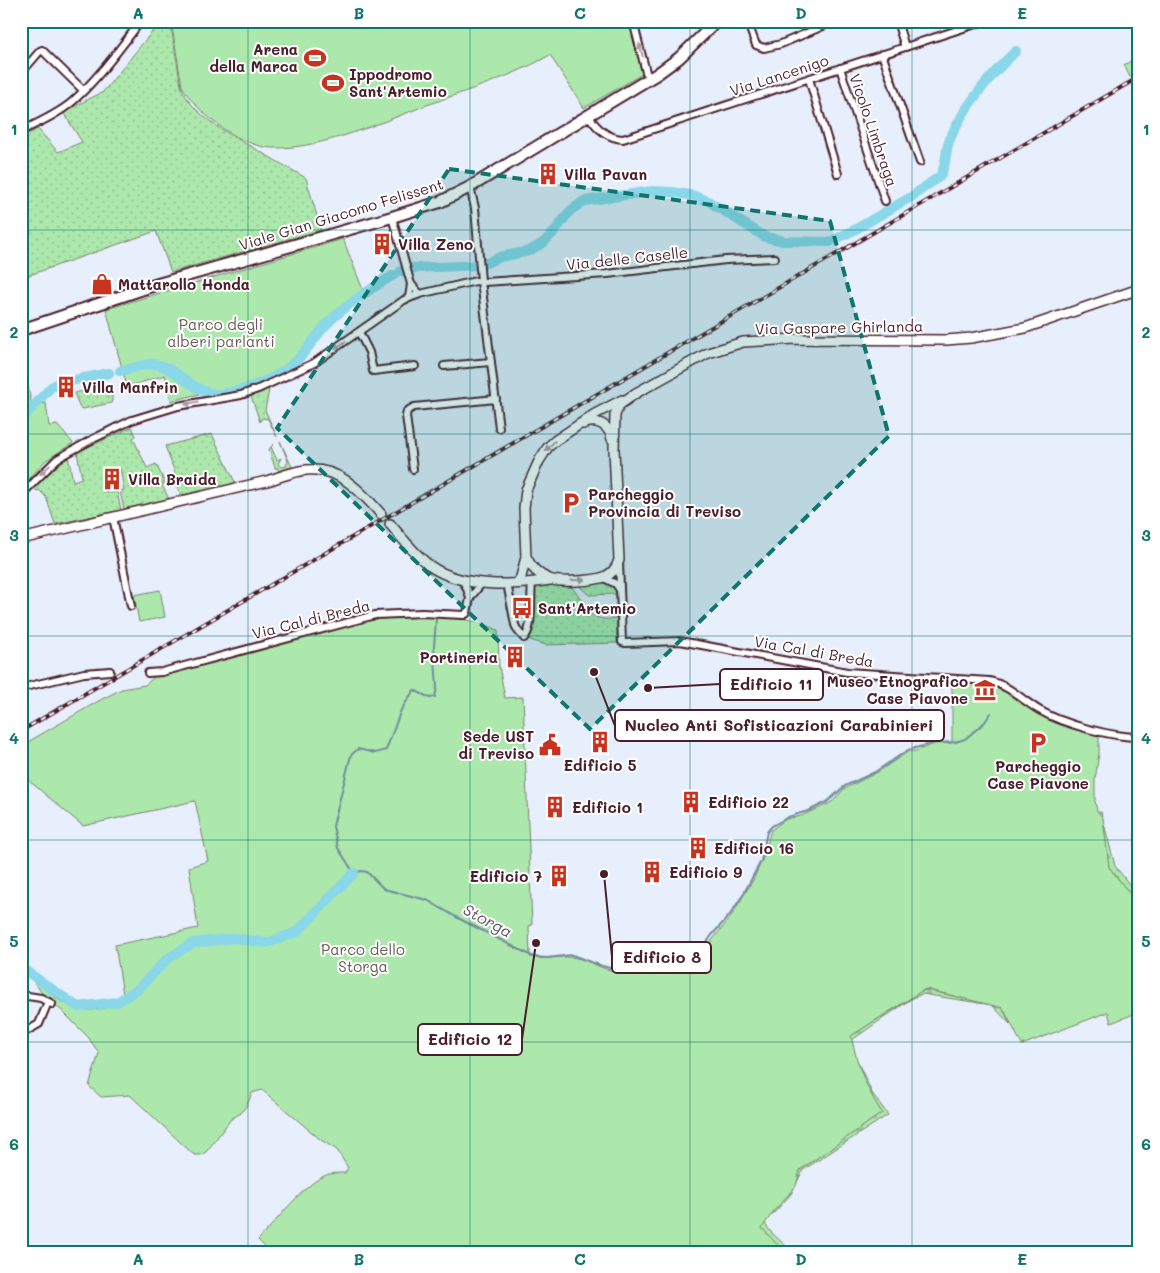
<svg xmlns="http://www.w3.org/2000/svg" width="1160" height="1273" font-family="Mali,sans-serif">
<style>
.grass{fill:url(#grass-dots);stroke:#7b836c}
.forest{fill:url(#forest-firs);stroke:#7b836c}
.park{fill:#ace7ac;stroke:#7b836c}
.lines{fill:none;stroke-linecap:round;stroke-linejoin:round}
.stream{stroke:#708d9c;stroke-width:2}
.river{stroke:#89d7e8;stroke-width:10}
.street-casing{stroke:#4a1f2b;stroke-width:10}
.secondary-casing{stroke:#4a1f2b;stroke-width:12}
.primary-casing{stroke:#4a1f2b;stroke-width:14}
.street{stroke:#fff;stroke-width:6}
.secondary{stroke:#fff;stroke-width:9}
.primary{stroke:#fff;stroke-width:10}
.rail-casing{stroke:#4a1f2b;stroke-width:4}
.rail{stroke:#fff;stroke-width:2;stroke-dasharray:5.5;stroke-linecap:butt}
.oneway{fill:#ae9aa0}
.marked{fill:#0f766e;fill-opacity:0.2;stroke:#0f766e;stroke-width:4;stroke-dasharray:10 6;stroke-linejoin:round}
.grid{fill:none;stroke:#0f766e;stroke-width:1;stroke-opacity:0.55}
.labels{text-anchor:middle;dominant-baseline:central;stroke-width:4;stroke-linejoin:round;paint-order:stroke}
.poi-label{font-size:15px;font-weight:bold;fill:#4a1f2b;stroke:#fff;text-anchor:start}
.street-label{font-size:15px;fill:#4a1f2b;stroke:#fff}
.park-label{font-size:15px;fill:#675b52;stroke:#fff}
.water-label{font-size:16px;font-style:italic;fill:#5d5664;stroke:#fff}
.leader{fill:none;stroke:#4a1f2b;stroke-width:2}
.callout-dot{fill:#4a1f2b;stroke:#fff;stroke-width:2}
.callout{fill:#fff;stroke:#4a1f2b;stroke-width:2}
.callout-label{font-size:16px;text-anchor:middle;font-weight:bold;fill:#4a1f2b}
.neatline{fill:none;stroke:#0f766e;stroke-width:2}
.grid-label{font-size:16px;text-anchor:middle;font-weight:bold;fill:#0f766e}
</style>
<defs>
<pattern id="grass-dots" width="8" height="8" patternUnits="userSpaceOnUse" patternTransform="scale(1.25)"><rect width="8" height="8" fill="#ace7ac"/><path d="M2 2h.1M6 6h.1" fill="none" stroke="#96c694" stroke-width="1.8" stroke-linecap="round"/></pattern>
<pattern id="forest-firs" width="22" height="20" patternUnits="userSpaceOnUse" patternTransform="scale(1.25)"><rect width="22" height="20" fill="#ace7ac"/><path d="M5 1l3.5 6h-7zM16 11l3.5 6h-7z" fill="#96c694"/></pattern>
</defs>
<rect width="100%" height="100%" fill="#e7eefc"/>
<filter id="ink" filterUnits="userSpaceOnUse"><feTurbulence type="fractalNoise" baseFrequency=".02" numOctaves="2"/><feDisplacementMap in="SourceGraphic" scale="10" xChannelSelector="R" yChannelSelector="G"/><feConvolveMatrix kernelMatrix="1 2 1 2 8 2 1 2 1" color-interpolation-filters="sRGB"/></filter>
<g filter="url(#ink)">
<g class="grass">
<path d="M161 21H170L181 86C191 116 233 136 259 151 275 160 290 169 306 178L321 230 171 272 156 231 21 278V137L38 129 58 152 82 142 63 112 103 92Z"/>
<path d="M112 385V400L111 403 83 409 80 408 74 393Z"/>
<path d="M267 387 269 390 265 410 277 437 268 419 262 418 260 422 251 396 252 394Z"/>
<path d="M132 427 136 436 133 438 147 468 156 464 165 483 162 485 169 499 124 509 120 491 124 490 120 468 102 472 106 493 117 492 121 510 55 524 46 497 39 490 37 491 31 486 60 460 68 456 73 481 82 478 77 452Z"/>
<path d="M212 434 235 482 232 485 180 495 175 473 165 446Z"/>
<path d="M280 441 292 467 279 471 277 468H275L269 449 274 444 271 447 277 460 281 458 278 464 281 467 286 466 288 461Z"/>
<path d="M582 582C593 582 616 578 616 594L589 595 579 586V584Z"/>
<path d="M539 584H569L588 607 585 610C594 618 606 622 617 617V643L546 645 530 640 528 636 532 588Z"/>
</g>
<g class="forest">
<path d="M1139 56V71L1130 77 1124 65Z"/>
<path d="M1096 812H1101L1115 866 1129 884 1139 879V890L1135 893H1129L1109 867Z"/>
<path d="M926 990 999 1006 1003 1009 1011 1025 992 1005 922 994 911 999 849 1042 851 1035 898 1007 920 992Z"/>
<path d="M854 1054 872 1093 888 1115 803 1170 791 1194 774 1213 766 1219 799 1171 881 1113C870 1095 859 1075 854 1054Z"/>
<path d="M764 1221C769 1234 781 1239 789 1250L788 1252H783L761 1227Z"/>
</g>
<g class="park">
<path d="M171 21H629L642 74 584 108 550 55C512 77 468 90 427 105 382 122 322 149 273 148 241 147 197 114 182 86Z"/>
<path d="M343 239 363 290 326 323 298 356 283 370 239 387 211 391 171 401 165 375 133 385 126 383 106 309Z"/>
<path d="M21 350 32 407 21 418Z"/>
<path d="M46 403 49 426 57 425 73 443 45 461 21 487V424L39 404Z"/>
<path d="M160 590 165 617 139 622 134 595Z"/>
<path d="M403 617C436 617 467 615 498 630L499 666 505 698 523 697 532 925 529 926 530 957C545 961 554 956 568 957 585 957 599 969 615 971 633 973 637 966 652 963 669 959 689 960 704 950L730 918 753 880 764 856 771 830 786 819 801 816 828 804 833 801 844 789 876 773 909 751H916L934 744 952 743V679L998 685 1026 704 1099 732V753L1095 780V801L1097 811 1103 818 1109 867 1130 894 1139 891V1012L1111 1023 1108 1012 1022 1045 1003 1008 925 989 851 1036C858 1067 865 1086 882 1113L800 1170 796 1186 773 1212 762 1228 784 1252H270L258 1240C274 1224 302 1187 322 1177 328 1173 337 1173 345 1173L348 1168 337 1150 321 1140 262 1090 252 1093 247 1105 241 1113 231 1119 207 1151 201 1155H194L130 1095 101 1097 89 1086 99 1053 88 1037 61 1010 46 999 32 979C58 998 70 1016 105 1008 117 1005 128 1001 137 994L132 989 123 994 115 945 198 928 189 867 208 861 195 801 83 826 21 774V746L102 699 122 689 145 685 158 674 170 673 361 621Z"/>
</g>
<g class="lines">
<g class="stream">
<path d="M130 417 171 404 209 396 212 394"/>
<path d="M21 488C48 458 81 441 116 423"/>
<path d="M436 619 434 646 437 687 435 697 430 698 414 690 401 710 386 750 375 753 358 749 351 755 333 826 338 848 354 873 361 871 367 872 384 889 427 900 456 917 534 957 547 958 572 955 602 966 618 970 633 969 652 961 678 958 698 952 703 948 712 935 729 916 743 895 761 861 767 832 772 826 788 817 808 811 827 802 845 786 875 772 908 750 934 743 955 742 965 739 984 723 991 713"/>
</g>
<g class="river">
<path d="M401 271 412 268 482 265 500 257 529 251 543 243 554 232 570 211 584 201 653 191 672 192 694 196 708 201 765 237 784 241 830 242 856 229 911 197 940 176C947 166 945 151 950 139 963 108 991 74 1016 51"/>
<path d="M120 371C130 369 143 364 153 364 175 365 195 395 218 394 243 392 280 378 297 360 308 349 316 336 326 325 345 305 370 289 394 275"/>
<path d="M70 381 109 373"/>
<path d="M21 420 51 387 59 383"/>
<path d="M21 972 26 971 78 1007 117 1002 138 989 167 959 193 943 234 938 267 943 297 932 354 873"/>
</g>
<g class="street-casing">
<g id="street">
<path d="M633 21 646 72 650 79"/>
<path d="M747 21 756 45 764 48 781 44 835 21"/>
<path d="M897 21 905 47"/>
<path d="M882 54 920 162"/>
<path d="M840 68 885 201"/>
<path d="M21 73 40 51 42 50 83 90"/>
<path d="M809 79 838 174"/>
<path d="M589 116C597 129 607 138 623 139L985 21"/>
<path d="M21 131C38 123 58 114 72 102 98 79 120 48 141 21"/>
<path d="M470 187 475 208 481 281 499 428"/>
<path d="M392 217 411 284"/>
<path d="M409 298 411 284 420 294"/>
<path d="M359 332 369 352 373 371 415 366"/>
<path d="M444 366 491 362"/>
<path d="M413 469 406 416 407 411 414 407 496 399"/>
<path d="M21 495 57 459 93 439 132 420 178 406 241 395 258 389 314 363 404 300 420 294 476 281 484 282 607 274 726 260 775 258"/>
<path d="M113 517 131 606"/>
<path d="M619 561 622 642 625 643 680 641 847 672 989 681C1009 685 1022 700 1039 710 1063 724 1111 737 1139 737"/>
<path d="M604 578 616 584 620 590"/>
<path d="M463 581 467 589 470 598"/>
<path d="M507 583 515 625 518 631 524 638C534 628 530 598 532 583"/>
<path d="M148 673 162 672 375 615 422 613 464 615 467 613 470 598 482 583"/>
<path d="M21 688 84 673 110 671"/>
<path d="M21 995 41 998 52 1004"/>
<path d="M21 1036 25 1032 39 1024 48 1002"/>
<path d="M21 1059 23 1075"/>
</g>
</g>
<g class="secondary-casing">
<g id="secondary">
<path d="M583 424C597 418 609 425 612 439"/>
<path d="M390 524C403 539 415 555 430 566 462 588 513 586 550 580"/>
<path d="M21 539 267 481C277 478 289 473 300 471 336 464 359 489 381 514"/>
<path d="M526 557C531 567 538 575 549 579 559 583 594 581 604 577 612 574 617 567 619 560L614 449 615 415 619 405 636 393 708 353 743 342 795 339 946 340 971 338 1025 328 1139 289"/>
<path d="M517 583 521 577 526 557 524 508 526 490 539 461 548 447 556 440 595 414 622 400"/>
</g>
</g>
<g class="primary-casing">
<path id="primary" d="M21 330 158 284 392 217 440 202 470 187 657 74 679 58 717 21"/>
</g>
<use href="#street" class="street"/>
<use href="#secondary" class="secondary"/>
<use href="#primary" class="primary"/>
<g class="rail-casing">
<path id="rail" d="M21 731 1139 77"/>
</g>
<use href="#rail" class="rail"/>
</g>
<defs><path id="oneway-solid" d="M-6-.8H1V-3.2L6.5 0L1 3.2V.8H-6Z" transform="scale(1.25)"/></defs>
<g class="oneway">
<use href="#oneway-solid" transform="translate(641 50) rotate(-105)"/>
<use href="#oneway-solid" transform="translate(340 345) rotate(145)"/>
<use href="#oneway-solid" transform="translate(191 403) rotate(169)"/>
<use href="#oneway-solid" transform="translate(550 446) rotate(134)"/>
<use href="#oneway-solid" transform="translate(45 470) rotate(137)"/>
<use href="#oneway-solid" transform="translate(578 580) rotate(-2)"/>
</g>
</g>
<path class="marked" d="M449 169 830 221 889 436 590 729 277 428Z"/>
<path class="grid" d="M248 21V1252M470 21V1252M690 21V1252M912 21V1252M21 230H1139M21 434H1139M21 636H1139M21 840H1139M21 1042H1139"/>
<defs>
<g id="stadium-bare" transform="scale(1.725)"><path d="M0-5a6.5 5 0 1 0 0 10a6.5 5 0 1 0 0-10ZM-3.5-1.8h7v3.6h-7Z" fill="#c8321e" stroke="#fff" stroke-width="2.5" paint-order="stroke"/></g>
<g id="building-bare" transform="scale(1.725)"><path d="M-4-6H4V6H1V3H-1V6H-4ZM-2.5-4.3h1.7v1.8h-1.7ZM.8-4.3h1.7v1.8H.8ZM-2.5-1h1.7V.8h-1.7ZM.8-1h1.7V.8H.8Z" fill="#c8321e" stroke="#fff" stroke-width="2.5" paint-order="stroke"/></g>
<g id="shop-bare" transform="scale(1.725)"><path d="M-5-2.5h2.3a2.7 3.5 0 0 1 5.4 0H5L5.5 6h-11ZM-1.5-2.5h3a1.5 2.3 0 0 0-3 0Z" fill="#c8321e" stroke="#fff" stroke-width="2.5" paint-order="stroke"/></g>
<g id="parking-bare" transform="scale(1.725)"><path d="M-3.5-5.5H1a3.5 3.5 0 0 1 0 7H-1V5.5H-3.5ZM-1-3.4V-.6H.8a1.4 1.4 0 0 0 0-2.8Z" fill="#c8321e" stroke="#fff" stroke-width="2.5" paint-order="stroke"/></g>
<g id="bus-bare" transform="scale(1.725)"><path d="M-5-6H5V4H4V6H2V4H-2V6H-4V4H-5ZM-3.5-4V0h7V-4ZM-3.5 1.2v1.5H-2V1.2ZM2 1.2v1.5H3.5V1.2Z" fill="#c8321e" stroke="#fff" stroke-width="2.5" paint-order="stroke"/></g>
<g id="museum-bare" transform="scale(1.725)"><path d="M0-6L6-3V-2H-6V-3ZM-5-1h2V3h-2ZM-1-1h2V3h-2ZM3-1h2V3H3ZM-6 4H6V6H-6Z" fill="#c8321e" stroke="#fff" stroke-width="2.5" paint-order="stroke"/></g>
<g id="civic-bare" transform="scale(1.725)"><path d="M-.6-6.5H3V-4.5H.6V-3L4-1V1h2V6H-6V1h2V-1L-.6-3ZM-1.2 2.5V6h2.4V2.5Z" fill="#c8321e" stroke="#fff" stroke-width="2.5" paint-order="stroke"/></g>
</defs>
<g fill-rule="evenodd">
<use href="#stadium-bare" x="315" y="58"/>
<use href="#stadium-bare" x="333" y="83"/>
<use href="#building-bare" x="548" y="174"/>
<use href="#building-bare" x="382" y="244"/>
<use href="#shop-bare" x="102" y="284"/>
<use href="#building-bare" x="66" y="387"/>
<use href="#building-bare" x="112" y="479"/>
<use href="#parking-bare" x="571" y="503"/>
<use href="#bus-bare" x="522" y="608"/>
<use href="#building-bare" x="515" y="657"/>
<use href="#museum-bare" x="985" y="690"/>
<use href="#building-bare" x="600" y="742"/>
<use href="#parking-bare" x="1038" y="743"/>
<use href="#civic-bare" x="550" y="745"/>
<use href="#building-bare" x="691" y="802"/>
<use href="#building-bare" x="555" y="807"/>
<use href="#building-bare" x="698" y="848"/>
<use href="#building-bare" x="652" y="872"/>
<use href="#building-bare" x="559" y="876"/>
</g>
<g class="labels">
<g class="poi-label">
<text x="298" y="49" text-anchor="end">Arena<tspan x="298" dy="17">della Marca</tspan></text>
<text x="349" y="74">Ippodromo<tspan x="349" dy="17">Sant'Artemio</tspan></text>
<text x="564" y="174">Villa Pavan</text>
<text x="398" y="244">Villa Zeno</text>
<text x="118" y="284">Mattarollo Honda</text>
<text x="82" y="387">Villa Manfrin</text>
<text x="128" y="479">Villa Braida</text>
<text x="588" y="494">Parcheggio<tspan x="588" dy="17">Provincia di Treviso</tspan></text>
<text x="538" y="608">Sant'Artemio</text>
<text x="498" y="657" text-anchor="end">Portineria</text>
<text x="968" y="681" text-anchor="end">Museo Etnografico<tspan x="968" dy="17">Case Piavone</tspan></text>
<text x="534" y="736" text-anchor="end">Sede UST<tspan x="534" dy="17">di Treviso</tspan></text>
<text x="600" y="765" text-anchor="middle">Edificio 5</text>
<text x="1038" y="766" text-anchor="middle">Parcheggio<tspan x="1038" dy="17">Case Piavone</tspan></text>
<text x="708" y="802">Edificio 22</text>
<text x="572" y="807">Edificio 1</text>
<text x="714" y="848">Edificio 16</text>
<text x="669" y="872">Edificio 9</text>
<text x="542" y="876" text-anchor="end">Edificio 7</text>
</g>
<g class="street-label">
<text transform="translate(779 75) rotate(-18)">Via Lancenigo</text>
<text transform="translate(874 130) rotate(71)">Vicolo Limbraga</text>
<text transform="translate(341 214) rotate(-17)">Viale Gian Giacomo Felissent</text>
<text transform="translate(627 258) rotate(-6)">Via delle Caselle</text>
<text transform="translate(839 327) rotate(-1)">Via Gaspare Ghirlanda</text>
<text transform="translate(311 619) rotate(-14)">Via Cal di Breda</text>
<text transform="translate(814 651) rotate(10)">Via Cal di Breda</text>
</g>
<g class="park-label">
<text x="221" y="324">Parco degli<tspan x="221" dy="17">alberi parlanti</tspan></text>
<text x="363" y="949">Parco dello<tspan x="363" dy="17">Storga</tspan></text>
</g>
<g class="water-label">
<text transform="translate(488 920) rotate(28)">Storga</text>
</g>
</g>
<path class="leader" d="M648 688L720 684M594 672L615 726M604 874L612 957M536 943L522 1039"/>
<g class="callout-dot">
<circle cx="648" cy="688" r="5"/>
<circle cx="594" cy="672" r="5"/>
<circle cx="604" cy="874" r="5"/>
<circle cx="536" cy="943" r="5"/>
</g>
<g class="callout">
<rect x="720" y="669" width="103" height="31" rx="5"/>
<rect x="615" y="710" width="329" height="31" rx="5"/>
<rect x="612" y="942" width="99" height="31" rx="5"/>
<rect x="418" y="1024" width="104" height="31" rx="5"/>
</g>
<g class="callout-label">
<text x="771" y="690">Edificio 11</text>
<text x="779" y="731">Nucleo Anti Sofisticazioni Carabinieri</text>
<text x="662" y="963">Edificio 8</text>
<text x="470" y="1045">Edificio 12</text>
</g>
<rect width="1160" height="1273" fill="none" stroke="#fff" stroke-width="55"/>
<rect x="28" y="28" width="1104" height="1218" class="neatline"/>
<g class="grid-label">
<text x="138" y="19">A</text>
<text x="359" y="19">B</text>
<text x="580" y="19">C</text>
<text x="801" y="19">D</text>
<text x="1022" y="19">E</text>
<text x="14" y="135">1</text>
<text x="1146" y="135">1</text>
<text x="14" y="338">2</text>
<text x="1146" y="338">2</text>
<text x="14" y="541">3</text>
<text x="1146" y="541">3</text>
<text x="14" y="744">4</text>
<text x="1146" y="744">4</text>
<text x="14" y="947">5</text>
<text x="1146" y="947">5</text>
<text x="14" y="1150">6</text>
<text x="1146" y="1150">6</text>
<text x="138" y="1265">A</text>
<text x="359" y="1265">B</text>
<text x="580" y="1265">C</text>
<text x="801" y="1265">D</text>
<text x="1022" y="1265">E</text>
</g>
</svg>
